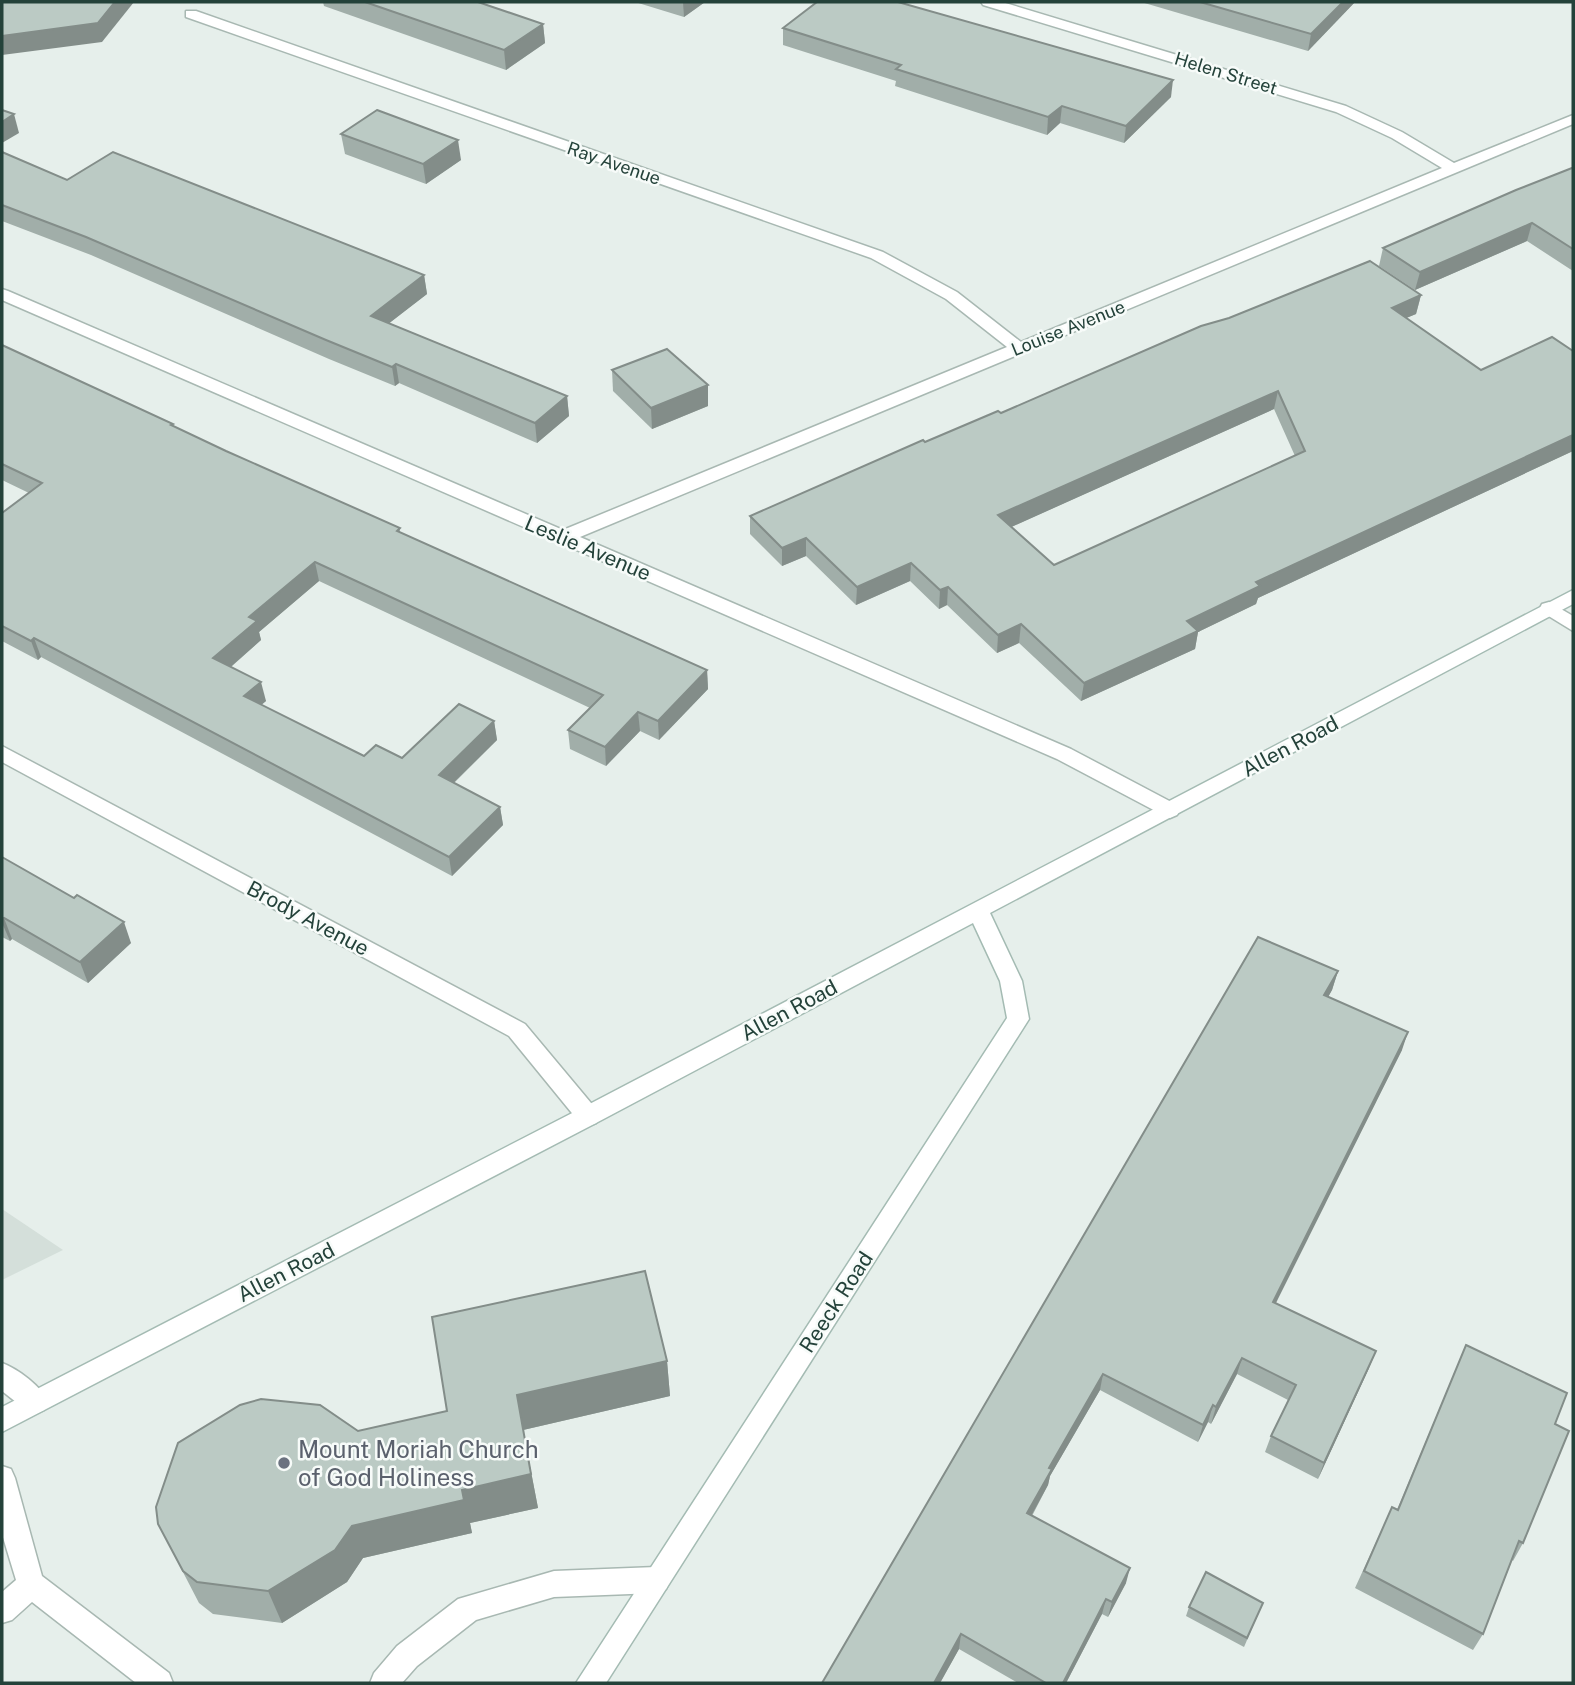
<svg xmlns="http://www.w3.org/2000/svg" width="1575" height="1685" font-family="'Public Sans',sans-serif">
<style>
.built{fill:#d4dfda}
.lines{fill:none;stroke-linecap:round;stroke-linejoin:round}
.lane-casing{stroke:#a8b8b2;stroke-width:3}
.street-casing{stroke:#a8b8b2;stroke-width:3}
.secondary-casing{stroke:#a4bbb3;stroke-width:3}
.lane{fill:#fff;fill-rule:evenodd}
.street{fill:#fff;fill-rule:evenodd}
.secondary{fill:#fff;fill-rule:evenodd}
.wall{fill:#a1aea9;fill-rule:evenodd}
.shaded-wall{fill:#838d89}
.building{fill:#bbcac4;stroke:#838d89;stroke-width:2;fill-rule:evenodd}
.worship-dot{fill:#6b7280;stroke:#f7fbf9;stroke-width:2.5}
.labels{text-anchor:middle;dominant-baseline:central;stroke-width:5;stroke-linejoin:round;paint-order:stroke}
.far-street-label{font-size:18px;fill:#24423a;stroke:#f7fbf9}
.street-label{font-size:21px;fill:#24423a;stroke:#f7fbf9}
.near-worship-label{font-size:24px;fill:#5b616d;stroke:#f7fbf9;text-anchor:start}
</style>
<rect width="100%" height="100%" fill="#e6efeb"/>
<path class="built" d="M2 1209 63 1250 2 1280Z"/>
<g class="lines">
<g class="lane-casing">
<g id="lane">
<path d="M2 1363C18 1369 41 1386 48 1402L44 1410 35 1414 26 1410 2 1391Z"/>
<path d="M2 1466 11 1469 15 1478 42 1576 169 1673 173 1683H136L32 1602 12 1620 2 1623V1592L16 1580 2 1534Z"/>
<path d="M656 1567 666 1571 670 1580 666 1589 656 1593 554 1597 476 1620 417 1666 402 1683H370L374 1673 397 1646 458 1599 554 1571Z"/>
</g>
</g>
<g class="street-casing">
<g id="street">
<path d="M981 2H1002L1346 106 1402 132 1454 163 1573 115V124L580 537 1071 749 1177 805 1180 810 1177 815 1170 818 1163 815 1057 759 2 300V289L8 291 563 530 1007 347 946 299 871 258 186 17V11H196L883 252 957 292 1021 342 1442 168 1392 138 1336 112 983 5Z"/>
<path d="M1549 602 1573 616V631L1542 612 1540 608 1542 604Z"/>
<path d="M2 746 525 1024 596 1109 600 1116 596 1123 588 1126 580 1123 509 1036 2 762Z"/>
</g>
</g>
<g class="secondary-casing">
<path id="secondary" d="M1573 590V604L990 913 1022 981 1029 1019 606 1683H576L1007 1018 1000 981 973 923 596 1123 2 1432V1407L580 1109Z"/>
</g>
<use href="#lane" class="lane"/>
<use href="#street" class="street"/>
<use href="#secondary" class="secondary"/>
</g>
<g class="wall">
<path d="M323 2H478L543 24 545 43 506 70 324 6Z"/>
<path d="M635 2H705L684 17Z"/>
<path d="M1141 2H1355L1308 51Z"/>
<path d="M783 28 1171 97 1124 143 1060 123 1047 135 895 86 896 81 783 45Z"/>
<path d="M341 134 461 160 426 184 345 154Z"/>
<path d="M2 152 67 180 424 275 427 294 389 323 567 396 569 416 537 443 399 383 395 386 329 359 91 255 2 221Z"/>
<path d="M1573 169V271L1527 241 1415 290 1379 266 1383 248Z"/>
<path d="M1421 295 1416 314 1406 318 1481 370 1573 351V451L1258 598 1256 604 1198 632 1195 649 1081 701 1019 643 997 653 947 605 939 609 910 581 856 605 806 556 782 566 750 534V516L925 442 1001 413ZM1274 409 1295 456 1054 565 1011 527Z"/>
<path d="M2 345 226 451 400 528V532L707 670 708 689 659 740 640 731 606 766 570 749 568 730 590 708 319 581 259 632 261 640 231 667 266 701 261 705 364 756 402 758 494 721 497 740 454 783 500 807 503 825 452 876 41 657 38 660 2 641V513L29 493 2 480Z"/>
<path d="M612 370 708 385V406L652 429 613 391Z"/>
<path d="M2 857 131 943 88 983 12 939 10 941 2 937Z"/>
<path d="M1338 971 1332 990 1328 997 1402 1050 1275 1303 1369 1368 1318 1479 1265 1452 1271 1436 1288 1400 1237 1374 1211 1424 1208 1422 1198 1442 1100 1390 1050 1476 1048 1485 1032 1516 1126 1583 1108 1617 1102 1614 1066 1683H1018L959 1649 940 1683H822Z"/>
<path d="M1466 1345 1555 1424 1523 1543 1513 1561 1512 1560 1483 1634 1473 1650 1355 1588 1392 1507 1397 1510Z"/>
<path d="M667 1361 670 1396 523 1430 538 1508 470 1523 472 1533 363 1558 347 1582 282 1623 213 1614 199 1603 158 1524 358 1431Z"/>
<path d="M1263 1603 1244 1647 1186 1616 1189 1607Z"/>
</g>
<g class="shaded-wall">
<path d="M115 2H134L102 42 2 55V36Z"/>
<path d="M683 2H705L684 17Z"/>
<path d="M1343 2H1355L1308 51 1311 34Z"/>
<path d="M543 24 545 43 506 70 504 50Z"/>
<path d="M1173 80 1171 97 1124 143 1126 126Z"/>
<path d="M1062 106 1060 123 1047 135 1048 117Z"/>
<path d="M14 114 19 133 2 143V122Z"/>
<path d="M458 140 461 160 426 184 423 164Z"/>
<path d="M1532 223 1527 241 1415 290 1420 272Z"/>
<path d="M424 275 427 294 374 335 371 316Z"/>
<path d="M1421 295 1416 314 1387 326 1392 308Z"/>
<path d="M396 364 399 383 395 386 392 367Z"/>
<path d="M708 385V406L652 429 651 408Z"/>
<path d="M1278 391 1274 409 996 534 998 515Z"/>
<path d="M567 396 569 416 537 443 535 423Z"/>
<path d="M1573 435V451L1258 598 1256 604 1198 632 1195 649 1081 701 1084 683 1187 621 1256 582Z"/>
<path d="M806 538V556L782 566V548Z"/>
<path d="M315 562 319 581 259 632 261 640 219 677 213 658 249 617Z"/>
<path d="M911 563 910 581 856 605 857 587Z"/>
<path d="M948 587 947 605 939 609 940 590Z"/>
<path d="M1021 624 1019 643 997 653 998 635Z"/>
<path d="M34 638 41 657 38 660 31 641Z"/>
<path d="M707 670 708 689 659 740 658 721Z"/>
<path d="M261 682 266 701 249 715 244 696Z"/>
<path d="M638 712 640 731 606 766 605 747Z"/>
<path d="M494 721 497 740 442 794 439 775Z"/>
<path d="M500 807 503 825 452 876 449 857Z"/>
<path d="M4 918 12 939 10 941 2 923V919Z"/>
<path d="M124 922 131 943 88 983 80 962Z"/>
<path d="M1338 971 1332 990 1319 1013 1324 995Z"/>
<path d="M1408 1032 1402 1050 1268 1319 1273 1302Z"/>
<path d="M1376 1351 1369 1368 1318 1479 1324 1463Z"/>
<path d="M1242 1358 1237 1374 1211 1424 1216 1407Z"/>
<path d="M667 1361 670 1396 523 1430 538 1508 470 1523 472 1533 363 1558 347 1582 282 1623 268 1591 352 1526 462 1490 517 1395Z"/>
<path d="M1103 1374 1100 1390 1050 1476 1048 1485 1024 1529 1027 1513 1049 1468Z"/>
<path d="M1213 1405 1208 1422 1198 1442 1203 1425Z"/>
<path d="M1130 1568 1126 1583 1108 1617 1112 1602Z"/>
<path d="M1106 1599 1102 1614 1066 1683H1063Z"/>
<path d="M961 1634 959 1649 940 1683H934Z"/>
</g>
<g class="building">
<path d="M2 2H115L98 23 2 36Z"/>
<path d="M365 2H478L543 24 504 50Z"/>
<path d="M817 2H898L1173 80 1126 126 1062 106 1048 117 896 69 901 65 783 28Z"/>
<path d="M1200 2H1343L1311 34Z"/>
<path d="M2 110 14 114 2 122Z"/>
<path d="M377 110 458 140 423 164 341 134Z"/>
<path d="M2 152 67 180 113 152 424 275 371 316 567 396 535 423 396 364 392 367 326 340 86 237 2 205Z"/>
<path d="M1572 168 1573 169V249L1532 223 1420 272 1383 248 1516 190Z"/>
<path d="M1370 261 1421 295 1392 308 1481 370 1552 337 1573 351V435L1256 582 1260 586 1187 621 1198 631 1084 683 1021 624 998 635 948 587 940 590 911 563 857 587 806 538 782 548 750 516 923 440 925 442 998 411 1001 413 1201 326 1229 318ZM1278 391 1305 451 1054 565 998 515Z"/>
<path d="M2 345 173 424 171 425 226 451 400 528 397 531 707 670 658 721 638 712 605 747 568 730 603 695 315 562 249 617 257 621 213 658 261 682 244 696 364 756 376 745 402 758 459 704 494 721 439 775 500 807 449 857 34 638 31 641 2 626V513L42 483 2 464Z"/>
<path d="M667 349 708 385 651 408 612 370Z"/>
<path d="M2 857 74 898 77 895 124 922 80 962 4 918 2 919Z"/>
<path d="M1258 937 1338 971 1324 995 1408 1032 1273 1302 1376 1351 1324 1463 1271 1436 1296 1385 1242 1358 1216 1407 1213 1405 1203 1425 1103 1374 1049 1468 1052 1469 1027 1513 1130 1568 1112 1602 1106 1599 1063 1683H1046L961 1634 934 1683H822Z"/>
<path d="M645 1271 667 1361 517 1395 531 1474 462 1490 464 1500 352 1526 335 1550 268 1591 197 1582 183 1571 158 1524 156 1507 178 1443 240 1405 261 1399 320 1405 358 1431 447 1411 432 1317Z"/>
<path d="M1466 1345 1567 1393 1555 1424 1569 1431 1523 1543 1519 1541 1483 1634 1364 1571 1392 1507 1398 1510Z"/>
<path d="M1206 1572 1263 1603 1247 1638 1189 1607Z"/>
</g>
<circle class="worship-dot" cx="284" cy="1463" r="7"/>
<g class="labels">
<g class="far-street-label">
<text transform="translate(1226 73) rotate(17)">Helen Street</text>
<text transform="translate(614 163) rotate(19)">Ray Avenue</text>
<text transform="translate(1068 328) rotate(-22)">Louise Avenue</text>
</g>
<g class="street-label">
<text transform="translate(588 548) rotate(23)">Leslie Avenue</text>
<text transform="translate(1290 746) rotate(-28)">Allen Road</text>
<text transform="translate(308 918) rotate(28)">Brody Avenue</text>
<text transform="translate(789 1010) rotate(-28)">Allen Road</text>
<text transform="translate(286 1272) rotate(-27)">Allen Road</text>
<text transform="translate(836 1302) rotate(-57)">Reeck Road</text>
</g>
<g class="near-worship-label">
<text x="298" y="1449">Mount Moriah Church<tspan x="298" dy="28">of God Holiness</tspan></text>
</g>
</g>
<rect width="1575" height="1685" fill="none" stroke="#24423a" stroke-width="7"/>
</svg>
